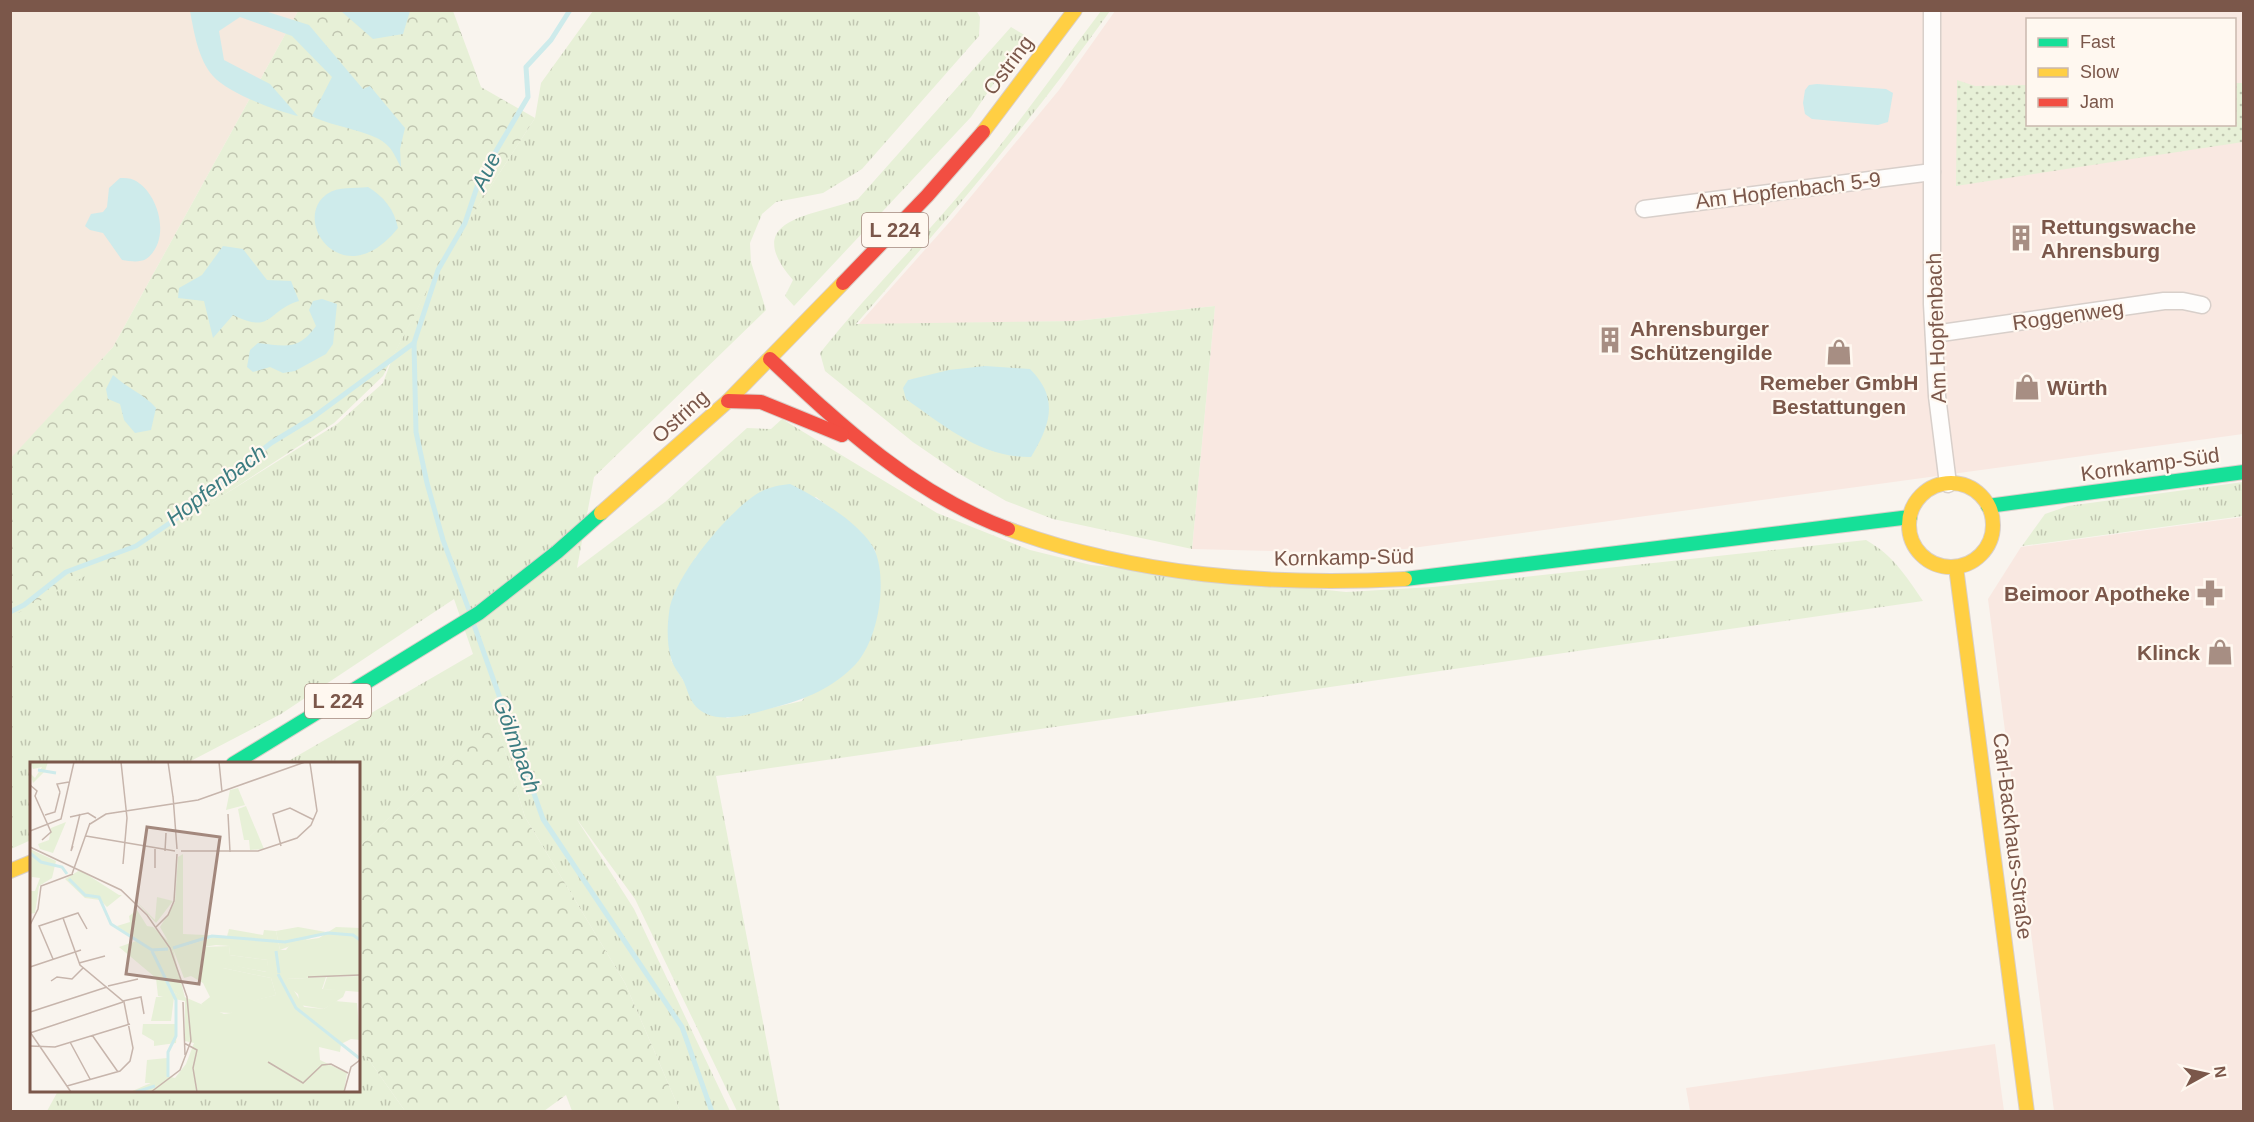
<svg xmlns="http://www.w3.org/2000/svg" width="2254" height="1122" font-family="Helvetica,sans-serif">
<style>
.residential{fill:#f5e9de}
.commercial{fill:#f9e8e1;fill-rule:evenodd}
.grass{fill:url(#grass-tufts);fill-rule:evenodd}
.forest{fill:url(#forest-crowns)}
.park{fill:url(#park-dots)}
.water{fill:#ceebeb}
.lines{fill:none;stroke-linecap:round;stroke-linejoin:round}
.stream{stroke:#ceebeb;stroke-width:5}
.street-casing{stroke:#d8cfca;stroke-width:19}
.fast-casing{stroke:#d9cfc9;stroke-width:16}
.slow-casing{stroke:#d9cfc9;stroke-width:16}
.jam-casing{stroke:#d9cfc9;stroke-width:16}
.street{stroke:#fefdfc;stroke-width:16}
.fast{stroke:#16e098;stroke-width:14}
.slow{stroke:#ffcf43;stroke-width:14}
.jam{stroke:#f24e42;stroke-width:14}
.labels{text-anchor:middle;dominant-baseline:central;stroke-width:4.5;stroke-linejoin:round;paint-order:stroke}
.shield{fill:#fff8f0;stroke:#a3877c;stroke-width:1.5}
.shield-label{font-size:20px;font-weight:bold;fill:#7b574a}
.street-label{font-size:21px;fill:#7b574a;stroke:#fff8f0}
.poi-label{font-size:21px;font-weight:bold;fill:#7b574a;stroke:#fff8f0;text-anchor:start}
.water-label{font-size:22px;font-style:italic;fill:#3c7c81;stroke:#fff8f0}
.inset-river{fill:none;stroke:#ceebeb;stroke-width:3}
.inset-road{fill:none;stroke:#c7b5ac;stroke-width:1.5}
.view{fill:#a3887d;fill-opacity:0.15;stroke:#a3887d;stroke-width:3}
.inset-edge{fill:none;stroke:#7b574a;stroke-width:3}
</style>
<defs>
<pattern id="grass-tufts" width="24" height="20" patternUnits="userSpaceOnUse" patternTransform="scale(1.5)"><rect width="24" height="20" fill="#e7f0d7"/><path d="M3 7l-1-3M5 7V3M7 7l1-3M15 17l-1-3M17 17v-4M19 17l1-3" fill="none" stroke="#c0c5b0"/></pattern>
<pattern id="forest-crowns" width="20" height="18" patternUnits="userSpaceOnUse" patternTransform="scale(1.5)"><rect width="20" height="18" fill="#e7f0d7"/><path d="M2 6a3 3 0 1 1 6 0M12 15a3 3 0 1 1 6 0" fill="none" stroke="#c0c5b0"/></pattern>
<pattern id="park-dots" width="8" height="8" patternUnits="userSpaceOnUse" patternTransform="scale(1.5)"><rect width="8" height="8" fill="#e7f0d7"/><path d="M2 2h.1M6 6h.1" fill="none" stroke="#c0c5b0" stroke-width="1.8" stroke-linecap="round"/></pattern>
</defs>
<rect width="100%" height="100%" fill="#f9f4ee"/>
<path class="residential" d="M11 11H298L113 347 11 459Z"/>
<g class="commercial">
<path d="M1115 11H2243V434L1405 549 1307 552 1192 549 1215 306 1076 321 858 325 954 217 1059 90ZM2028 20H2234V124H2028Z"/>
<path d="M2243 517V1111H2054L1988 599 2021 547Z"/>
<path d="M1995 1044 2004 1111H1690L1686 1088Z"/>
</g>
<g class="grass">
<path d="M976 10 980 17 979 36 862 169 823 193 776 202 762 214 750 243 751 262 766 310 594 477 577 568 665 502 747 428 771 429 782 419 937 513 1030 550 1091 565 1346 592 1433 587 1866 540C1893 555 1906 576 1923 601L716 776 780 1111H737L635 899 576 818 634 909 730 1111H680L625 983 525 817 494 717 359 847 358 764 285 763 473 654 454 599 281 714 187 763 32 764 31 840 11 849V616L184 520 337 424 383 383 393 356 438 268 535 118 541 83 593 11ZM816 497 861 532 875 550 880 598 802 701 727 718 683 680 671 660 695 558 710 542Z"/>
<path d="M1101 11H1110C1032 121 945 222 856 324L1076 321 1215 306 1192 549 1053 519 1006 501 958 473 913 442 825 371 820 353C862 300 909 253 953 202 1006 142 1053 75 1101 11ZM920 378 1046 433 908 380Z"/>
<path d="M1011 27 1026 36 971 117 794 306 785 296 793 280C738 217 817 216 858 199Z"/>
<path d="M2243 482V516L2022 546 2045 514 2068 506Z"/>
<path d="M359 1046 405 1111H47L58 1091 358 1090Z"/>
</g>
<g class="forest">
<path d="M298 11H453L481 87 535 118 439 267 383 376 334 423 184 521 11 617 10 459 113 347Z"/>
<path d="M494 716 525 817 625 983 680 1111H572L566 1095 544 1111H405L359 1046V847Z"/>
</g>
<path class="park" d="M1957 80 1975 86 2027 85 2028 124H2234L2235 83H2243V142L1956 186Z"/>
<g class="water">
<path d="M190 11H265L309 25 363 89 370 86 405 128 400 149 401 167C397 161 394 152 389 147 375 130 333 128 312 116L332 77 292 36 240 17 219 31 224 60 270 84 298 116C276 111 228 93 213 76 198 59 194 32 190 11Z"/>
<path d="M341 11H410L403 34 373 39Z"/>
<path d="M1817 84 1886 89 1893 93 1888 122 1878 125 1812 119 1805 114 1803 103 1805 90 1809 85Z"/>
<path d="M120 178C124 178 130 178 134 180 159 192 172 241 146 259 139 263 130 261 122 260L103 233 90 230 85 226 91 214 103 212 107 207 109 188Z"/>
<path d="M368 187C384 197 394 209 398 228 343 297 290 220 327 194 338 186 355 189 368 187Z"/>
<path d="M223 246 243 249 267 280 291 281 299 301C267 310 273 335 233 315L213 338 204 301 178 298 179 288 202 275Z"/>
<path d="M322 299 337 304 333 344 326 354 295 371 283 373 270 367 253 372 247 367 250 350 258 343C285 346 298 351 316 326L309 310 313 301Z"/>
<path d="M985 366 1030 369C1059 398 1051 424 1031 457 982 458 944 426 906 399L903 388 908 380 949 370Z"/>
<path d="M113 375C127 388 144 394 156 408L151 430 135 433 124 420 120 404 108 399 106 389Z"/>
<path d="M790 484C815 496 864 525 875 551 888 582 878 643 853 667 827 692 800 701 765 710 744 716 709 726 693 703 689 697 687 689 684 682 680 674 673 667 671 658 667 645 667 627 669 613 672 578 730 509 760 492 770 487 779 485 790 484Z"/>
</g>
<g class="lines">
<g class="stream">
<path d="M469 610 443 540 427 483 416 432 414 343 438 270 465 223 480 178 528 97 526 67 551 40 570 10"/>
<path d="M10 612 24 605 66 572 136 546 186 512 271 443 312 418 414 343"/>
<path d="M474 625 543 819 682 1027 712 1112"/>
</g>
<g class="street-casing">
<g id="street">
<path d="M1932 10V304L1937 396 1948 484"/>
<path d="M1644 209 1932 172"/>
<path d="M1934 334 2164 301H2183L2202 305"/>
</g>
</g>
<g class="fast-casing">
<g id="fast">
<path d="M1988 506 2244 472"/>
<path d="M1405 579 1910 517"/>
<path d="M233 764 479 613 557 552 601 513"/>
</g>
</g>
<g class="slow-casing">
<g id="slow">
<path d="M983 132 1075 10"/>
<circle cx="1951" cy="525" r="42"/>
<path d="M601 513 728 401 843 283"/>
<path d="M1008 529C1136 576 1271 586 1405 579"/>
<path d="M1956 567 2027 1112"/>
<path d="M10 871 32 862"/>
</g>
</g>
<g class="jam-casing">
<g id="jam">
<path d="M843 283 927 196 983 132"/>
<path d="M770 359C842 427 914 494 1008 529"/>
<path d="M728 401 761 402 842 435"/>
</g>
</g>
<use href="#street" class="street"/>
<use href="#fast" class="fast"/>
<use href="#slow" class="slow"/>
<use href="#jam" class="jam"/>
</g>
<defs>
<g id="building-bare" transform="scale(2.07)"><path d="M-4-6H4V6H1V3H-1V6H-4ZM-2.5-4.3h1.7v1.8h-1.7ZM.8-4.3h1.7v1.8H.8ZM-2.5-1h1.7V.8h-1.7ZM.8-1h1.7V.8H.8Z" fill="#a78e83" stroke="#fff8f0" stroke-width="2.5" paint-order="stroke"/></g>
<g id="shop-bare" transform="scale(2.07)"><path d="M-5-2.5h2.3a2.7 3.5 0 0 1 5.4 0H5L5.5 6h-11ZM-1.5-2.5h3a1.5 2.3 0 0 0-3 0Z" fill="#a78e83" stroke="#fff8f0" stroke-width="2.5" paint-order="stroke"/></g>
<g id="pharmacy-bare" transform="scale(2.07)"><path d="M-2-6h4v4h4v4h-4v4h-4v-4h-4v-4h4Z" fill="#a78e83" stroke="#fff8f0" stroke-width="2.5" paint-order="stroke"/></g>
</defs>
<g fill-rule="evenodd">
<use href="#building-bare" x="2021" y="238"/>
<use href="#building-bare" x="1610" y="340"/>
<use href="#shop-bare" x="1839" y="352"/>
<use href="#shop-bare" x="2027" y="387"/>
<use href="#pharmacy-bare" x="2210" y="593"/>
<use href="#shop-bare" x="2220" y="652"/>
</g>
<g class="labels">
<g class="shield">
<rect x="862" y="213" width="66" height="34" rx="4.5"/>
<rect x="305" y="684" width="66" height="34" rx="4.5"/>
</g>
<g class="shield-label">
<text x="895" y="230">L 224</text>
<text x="338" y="701">L 224</text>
</g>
<g class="street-label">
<text transform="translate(1008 65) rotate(-53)">Ostring</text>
<text transform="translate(1788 190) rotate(-7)">Am Hopfenbach 5-9</text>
<text transform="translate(2068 315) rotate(-8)">Roggenweg</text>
<text transform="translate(1936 328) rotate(-92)">Am Hopfenbach</text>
<text transform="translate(680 416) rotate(-42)">Ostring</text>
<text transform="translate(2150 464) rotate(-8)">Kornkamp-Süd</text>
<text transform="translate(1344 557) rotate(-1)">Kornkamp-Süd</text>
<text transform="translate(2013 836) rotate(83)">Carl-Backhaus-Straße</text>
</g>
<g class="poi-label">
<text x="2041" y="226">Rettungswache<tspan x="2041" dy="24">Ahrensburg</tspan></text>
<text x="1630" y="328">Ahrensburger<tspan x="1630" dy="24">Schützengilde</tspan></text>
<text x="1839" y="382" text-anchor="middle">Remeber GmbH<tspan x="1839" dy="24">Bestattungen</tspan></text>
<text x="2047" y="387">Würth</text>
<text x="2190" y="593" text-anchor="end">Beimoor Apotheke</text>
<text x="2200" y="652" text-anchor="end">Klinck</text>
</g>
<g class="water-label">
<text transform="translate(486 171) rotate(-64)">Aue</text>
<text transform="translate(216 485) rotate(-37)">Hopfenbach</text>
<text transform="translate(517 745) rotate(70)">Gölmbach</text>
</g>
</g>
<g transform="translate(30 762)">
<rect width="330" height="330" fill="#f9f4ee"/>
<path d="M208 26 215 43 196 48 200 28ZM216 44 234 87 220 88 219 78H214L208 47ZM36 60 23 91 10 87 8 82 19 78 21 66ZM153 92V172L197 174 199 167 197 176 185 175 148 186 200 184 199 193 238 198 237 210 194 202 193 206 241 216 246 233 207 243 201 251 183 250 171 242 180 235 173 221 161 214 154 216 143 187 155 236 143 230 124 190 87 164 100 160 99 154 107 148 117 164 123 165 138 179 130 165 145 140 148 95ZM127 135 143 139 126 161 104 137 125 158ZM268 165 296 170 250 188 246 169ZM296 215 292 227 316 228 313 235 294 247 270 243 268 232 259 225 257 217ZM126 235H144L141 259H121ZM137 296V314L126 321H115L117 298Z" fill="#e7f0d7"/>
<path d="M0 0H18L15 9 3 21 0 11 5 16 12 5 3 7ZM50 108 89 133H92L77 145 70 138 55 136 35 117ZM306 165 330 166V213L257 217 274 245 294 247 305 239 327 241 330 278 321 277 311 282 310 290 289 285 290 298 317 311 314 330H100L137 314 145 316 156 302 164 281 155 279V239L128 234 126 216 89 185 109 178 127 194 143 230 194 252 201 251 207 234 216 240 246 233 241 216 193 206V201L236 210 238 198 199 193 200 184 186 183 173 185 177 193 159 202 147 186 185 175 197 176 199 167 233 173 234 168 246 169 250 188H256L262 180 289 176Z" fill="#e7f0d7"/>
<path d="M113 262H147L146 281 124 284V279L112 272Z" fill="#e7f0d7"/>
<path d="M0 87 26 99 22 116 9 124 5 151 0 152V129H5L10 116 2 115 0 123Z" fill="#e7f0d7"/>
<path d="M330 214V230L293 227 297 215Z" fill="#e7f0d7"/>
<path class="inset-river" d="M8 8 26 11M0 91 11 100 32 105 37 112M39 117 55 133 69 135 81 162 122 188 138 187M143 186 182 174 255 180 298 171 323 173 330 178M122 189 146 238V274L138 290V315M246 189 249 211M248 212 266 246 329 296M106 330 125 324"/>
<path class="inset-road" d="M91 0 97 56 93 102M138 0 143 35M189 0 192 30M0 23 7 29 5 34 21 70 12 78M30 30 27 22 39 20M143 34 147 87M198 52 200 90M15 53 25 50 30 30M40 55 58 51 66 56M60 62 76 52 168 38 275 0M0 69 31 57 44 0M56 74 145 89M43 84 41 89 50 52M251 84 243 52 260 46 284 58M0 85 91 128 117 153 140 186 157 235 161 279 150 308 121 330M135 89 136 71M151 89H228L267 76 281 63 287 49 280 1M125 106V87M42 112 60 61M33 156 50 203 94 240 103 286 100 299 90 309 37 324M0 163 8 147 11 124 43 112M126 165 138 153 144 139 147 92M23 197 9 164 48 151 57 167M49 201 75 194M0 205 51 188M278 215 330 213M21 219 27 215 42 217 53 206M78 224 108 217M93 239 111 235 114 252M153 240 155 293M0 250 77 225M0 270 41 330M0 271 93 240M62 273 88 310M40 280 60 317M154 281 167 288 163 306 167 330M0 284 25 285 100 262M238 300 273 321 292 303 301 302 318 311M314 330 321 305 330 298"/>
<path class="view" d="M117 65 190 75 169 222 96 212Z"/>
<rect width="330" height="330" class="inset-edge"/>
</g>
<rect width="2254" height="1122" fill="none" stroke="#7b574a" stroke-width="24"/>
<rect x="2026" y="18" width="210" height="108" fill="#fff8f0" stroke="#cab8ae" stroke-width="1.5"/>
<rect x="2038" y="38" width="30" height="9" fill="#16e098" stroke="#cab8ae" stroke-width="1.5"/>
<text x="2080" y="48" font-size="18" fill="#7b574a">Fast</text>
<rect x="2038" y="68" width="30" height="9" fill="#ffcf43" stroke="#cab8ae" stroke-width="1.5"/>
<text x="2080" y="78" font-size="18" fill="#7b574a">Slow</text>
<rect x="2038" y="98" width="30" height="9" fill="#f24e42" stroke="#cab8ae" stroke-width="1.5"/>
<text x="2080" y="108" font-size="18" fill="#7b574a">Jam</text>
<g transform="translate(2206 1074) rotate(82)" stroke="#fff8f0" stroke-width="4.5" paint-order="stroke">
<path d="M0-4.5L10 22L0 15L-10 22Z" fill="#7b574a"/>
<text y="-9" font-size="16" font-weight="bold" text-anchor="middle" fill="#7b574a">N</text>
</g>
</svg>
